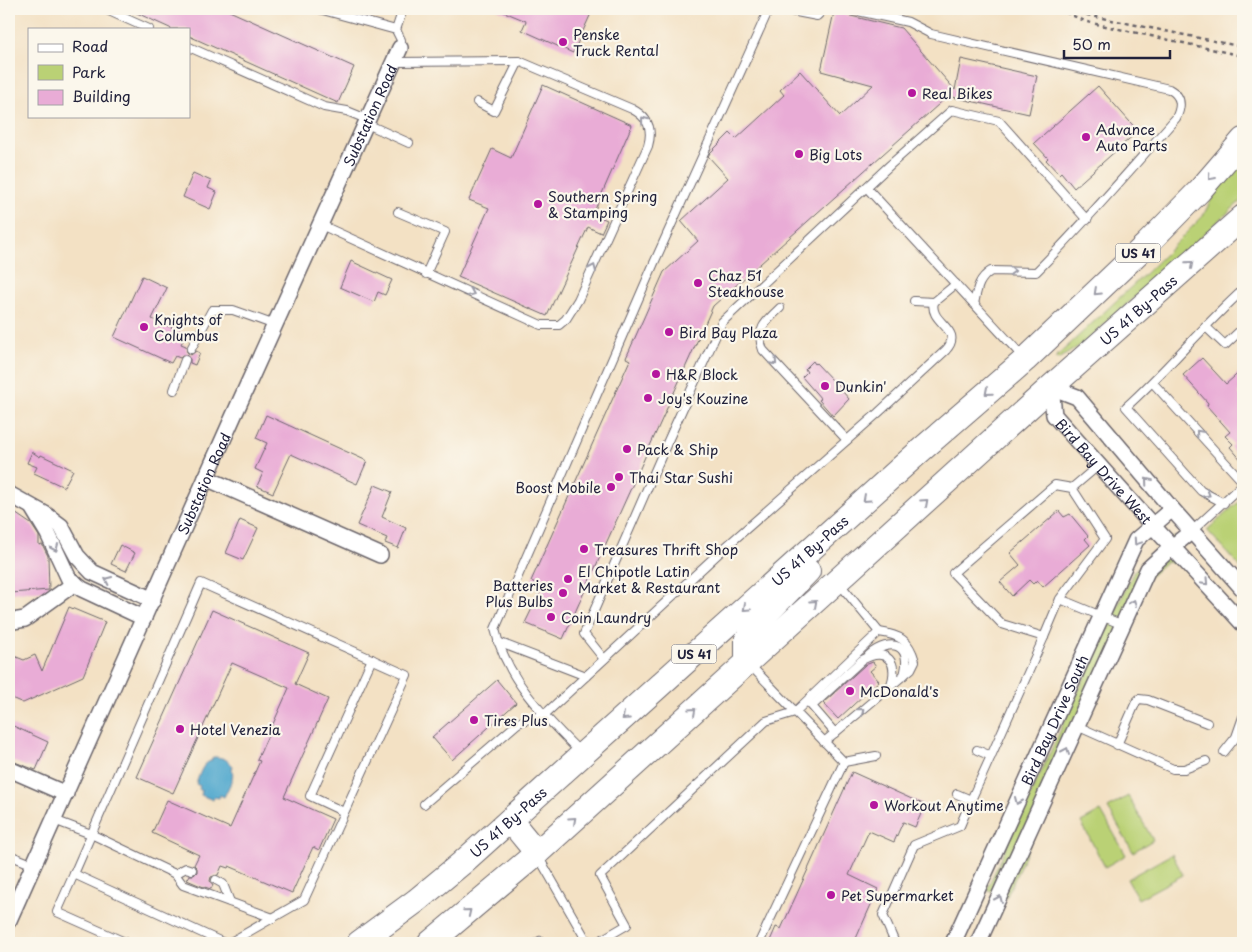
<svg xmlns="http://www.w3.org/2000/svg" width="1252" height="952" font-family="'Playpen Sans',sans-serif">
<style>
.green{fill:#bad175;stroke:#6e7a58}
.water{fill:#4fa7cd;stroke:#386484}
.building{fill:#e9acd6}
.lines{fill:none;stroke-linecap:round;stroke-linejoin:round}
.service-casing{stroke:#6b656b;stroke-width:10}
.minor-casing{stroke:#6b656b;stroke-width:18}
.primary-casing{stroke:#6b656b;stroke-width:26}
.path{stroke:#6b656b;stroke-width:2.5;stroke-dasharray:4 4;stroke-linecap:butt}
.service{stroke:#fff;stroke-width:8}
.minor{stroke:#fff;stroke-width:15}
.primary{stroke:#fff;stroke-width:24}
.oneway{stroke:#9c9ca7}
.poi-dot{fill:#b5179e;stroke:#fbf7ec;stroke-width:2}
.labels{text-anchor:middle;dominant-baseline:central;stroke-width:4.5;stroke-linejoin:round;paint-order:stroke}
.shield{fill:#fbf7ec;stroke:#636270;stroke-width:1}
.shield-label{font-size:12px;font-weight:bold;fill:#22223b}
.poi-label{font-size:14px;fill:#22223b;stroke:#fbf7ec;text-anchor:start}
.street-label{font-size:14px;fill:#22223b;stroke:#fbf7ec}
</style>
<rect width="100%" height="100%" fill="#fbf7ec"/>
<filter id="ink" filterUnits="userSpaceOnUse"><feTurbulence type="fractalNoise" baseFrequency=".02" numOctaves="2"/><feDisplacementMap in="SourceGraphic" scale="10" xChannelSelector="R" yChannelSelector="G"/><feConvolveMatrix kernelMatrix="1 2 1 2 8 2 1 2 1" color-interpolation-filters="sRGB"/></filter>
<filter id="wash" filterUnits="userSpaceOnUse"><feTurbulence type="fractalNoise" baseFrequency=".0096" numOctaves="4" result="noise"/><feDisplacementMap in="SourceGraphic" scale="20" xChannelSelector="R" yChannelSelector="G"/><feGaussianBlur stdDeviation="1.12" result="paint"/><feColorMatrix in="noise" values="0 0 0 0 0 0 0 0 0 0 0 0 0 0 0 0 0 1.4 0 .05"/><feComposite in="paint" operator="in"/></filter>
<g filter="url(#wash)">
<rect width="100%" height="100%" fill="#f3e1c4"/>
<g class="green">
<path d="M1243 160V199L1084 343 1059 359 1055 358 1146 273 1203 216 1217 188Z"/>
<path d="M1243 498V570L1207 530Z"/>
<path d="M1174 536 1185 565 1166 562 1149 577 1006 898 987 889 1134 571Z"/>
<path d="M1128 796 1153 840 1133 852 1108 808Z"/>
<path d="M1101 811 1126 855 1105 867 1081 822Z"/>
<path d="M1172 854 1183 875 1138 899 1127 879Z"/>
</g>
<path class="water" d="M213 757C222 757 227 759 233 766L232 770C235 778 228 788 224 797L220 795 219 798 214 797 213 800 201 795 202 791 199 789 200 786 196 784C199 776 202 763 211 761Z"/>
<g id="blocks">
<g class="building">
<path d="M128 9H225L354 67 338 103 189 36V29H172Z"/>
<path d="M497 9H593L573 53 522 30 526 21Z"/>
<path d="M834 12 901 28 955 90 961 59 1037 76 1029 114 948 96 713 306 563 639 525 623 543 586 531 581 630 360 626 358 664 272 698 241 681 221 728 178 708 156 710 153 730 133 736 139 784 95 780 90 800 71 840 116 873 85 821 71Z"/>
<path d="M543 85 632 125 593 214 607 220 601 233 588 227 547 316 458 277 489 208 469 200 492 149 511 158Z"/>
<path d="M1098 86 1138 131 1074 188 1061 172 1059 174 1046 160 1048 158 1034 143Z"/>
<path d="M193 173 211 181 208 188 217 192 210 209 183 197Z"/>
<path d="M351 261 392 280 385 295 378 292 374 302 340 287Z"/>
<path d="M142 276 167 288 152 319 186 334 181 344 186 346 187 352 191 355 196 351 200 353 195 365 190 363V359L186 355H182L180 358 175 356 171 363 114 337Z"/>
<path d="M1202 358 1226 384 1243 369V389L1238 393 1243 399V462L1230 447 1233 444 1225 436 1230 432 1207 406 1208 403 1183 375Z"/>
<path d="M813 361 815 364 816 363 833 381 835 380 844 390 843 392 849 399 833 416 819 400 821 399 802 377 807 372 805 369Z"/>
<path d="M266 415 367 461 357 484 291 454 273 493 257 486 263 473 255 469 267 443 256 438Z"/>
<path d="M32 452 40 457 41 455 73 470 64 487 34 473 37 467 27 463Z"/>
<path d="M375 485 392 492 382 517 406 528 398 548 385 543 387 538 357 525Z"/>
<path d="M9 509 31 524 39 536V545L42 544 48 556 49 590 11 593 9 572Z"/>
<path d="M1059 511 1064 517 1070 514 1088 536 1085 539 1090 545 1043 587 1037 580 1033 584 1029 580 1012 596 1000 582 1020 565 1010 553Z"/>
<path d="M240 520 258 528 243 560 226 553Z"/>
<path d="M120 545 135 553 126 571 111 564Z"/>
<path d="M69 607 105 622 83 676 23 703 9 697V654L24 660 35 655 42 671Z"/>
<path d="M212 610 309 653 295 684 328 699 284 797 333 819 319 850 313 847 292 893 229 866 228 868 222 866 218 875 211 877 210 881 213 885 211 889 201 886 187 880 190 875H194L197 872V868L194 865 199 855 152 833 167 800 230 828 260 761 257 760 289 688 232 663 173 793 137 777Z"/>
<path d="M873 662 876 666 870 671 879 681 838 719 823 703 865 665Z"/>
<path d="M497 680 516 703 452 760 432 737Z"/>
<path d="M9 724 48 742 36 770 9 760Z"/>
<path d="M852 772 925 805 915 827 903 822 894 842 869 831 849 875 878 889 854 943H769L776 927 781 929Z"/>
</g>
</g>
</g>
<g filter="url(#ink)">
<use href="#blocks" fill-opacity="0" stroke="#6b656b" stroke-width="1"/>
<g class="lines">
<g class="service-casing">
<g id="service">
<path d="M319 9 396 30 401 40 400 48"/>
<path d="M781 9 817 16 824 9"/>
<path d="M849 9 908 22 931 34 1169 89C1182 96 1182 106 1176 118 1130 170 1085 223 1036 272L991 271C978 279 977 290 974 304"/>
<path d="M109 11 149 29"/>
<path d="M396 30 403 9"/>
<path d="M189 47 324 107 347 111 369 120"/>
<path d="M395 62 519 61 494 111 477 102"/>
<path d="M367 124 409 143"/>
<path d="M867 188 1024 358"/>
<path d="M398 212 445 232 426 274"/>
<path d="M321 225 541 325H559L566 319 578 300 648 146C653 129 648 117 632 109L519 61"/>
<path d="M914 301 934 302"/>
<path d="M780 308C766 321 755 330 763 350L847 440"/>
<path d="M1205 326 1225 345 1243 328"/>
<path d="M191 349 212 310H233L275 325"/>
<path d="M1153 383 1243 482"/>
<path d="M174 390 185 360"/>
<path d="M1072 488 1099 465"/>
<path d="M1224 503 1201 491 1126 407C1167 370 1202 327 1243 290"/>
<path d="M1192 531 1243 484"/>
<path d="M839 583 879 632"/>
<path d="M1060 599 1044 637 1002 624 953 573 1055 485 1072 488 1105 539 1060 599 1123 625"/>
<path d="M498 642 586 676"/>
<path d="M869 655C891 637 913 644 904 675"/>
<path d="M604 659 584 634 667 443 722 322 890 165 952 110 999 121 1087 220"/>
<path d="M749 664 844 762 759 943"/>
<path d="M810 704 835 733"/>
<path d="M812 706 862 660C887 646 900 663 890 687"/>
<path d="M1077 726 1173 769H1184L1206 761"/>
<path d="M1117 745 1136 702 1139 699 1148 700 1207 723"/>
<path d="M580 752C545 717 506 679 495 629L654 263 769 9"/>
<path d="M1224 752 1236 737 1243 717"/>
<path d="M991 756 1044 637"/>
<path d="M844 762 876 756"/>
<path d="M957 794 971 800 991 756 977 750"/>
<path d="M424 804 517 724C525 718 535 719 544 715L720 552 878 413 946 350C965 329 928 323 934 302L956 284"/>
<path d="M344 812 310 796 372 659"/>
<path d="M54 820 91 834 175 874 183 885 273 918"/>
<path d="M9 855 34 865"/>
<path d="M538 856 588 943"/>
<path d="M74 874 57 912 127 943"/>
<path d="M175 874 186 868 192 870"/>
<path d="M216 880 223 884 230 902"/>
<path d="M224 943 74 874 201 583 407 675 304 900 229 943"/>
<path d="M537 943 540 941 542 943"/>
<path d="M596 943 627 925 600 876 766 721 795 712 879 632C900 635 909 640 915 661L911 669 824 742"/>
<path d="M895 943 883 915 914 845 960 826 971 800"/>
</g>
</g>
<g class="minor-casing">
<g id="minor">
<path d="M206 478 380 555"/>
<path d="M9 494 45 514 61 526 77 556 92 572 153 600"/>
<path d="M33 509 48 534 69 579 82 589 144 618"/>
<path id="s1" d="M1243 589 1172 509 1077 397 1051 387 1054 415 1152 525 1243 624"/>
<path d="M9 619 13 621 25 619 75 583"/>
<path d="M9 769 66 794"/>
<path id="s2" d="M9 920 234 415 400 48"/>
<path id="s3" d="M953 943 1136 540 1172 509"/>
<path d="M978 943 1148 569 1172 547 1192 531"/>
</g>
</g>
<g class="primary-casing">
<g id="primary">
<path d="M747 663V639L755 625 808 571"/>
<path d="M510 820 537 853"/>
<path id="s4" d="M359 943 416 901 462 863 920 451 1025 360 1146 245 1200 190 1243 140"/>
<path id="s5" d="M430 943 537 853 1051 387 1243 217"/>
</g>
</g>
<g class="path">
<path d="M1058 9 1087 22 1243 56"/>
<path d="M1063 10 1243 47"/>
</g>
<use href="#service" class="service"/>
<use href="#minor" class="minor"/>
<use href="#primary" class="primary"/>
</g>
<defs><path id="oneway-chevron" d="M-2-3.5L2.5 0L-2 3.5" fill="none" stroke-width="1.6" stroke-linecap="round" stroke-linejoin="round" transform="scale(1.25)"/></defs>
<g class="oneway">
<use href="#oneway-chevron" transform="translate(644 120) rotate(-128)"/>
<use href="#oneway-chevron" transform="translate(1211 177) rotate(131)"/>
<use href="#oneway-chevron" transform="translate(1190 264) rotate(-41)"/>
<use href="#oneway-chevron" transform="translate(593 268) rotate(-66)"/>
<use href="#oneway-chevron" transform="translate(1012 271) rotate(2)"/>
<use href="#oneway-chevron" transform="translate(1097 292) rotate(137)"/>
<use href="#oneway-chevron" transform="translate(471 293) rotate(24)"/>
<use href="#oneway-chevron" transform="translate(774 362) rotate(47)"/>
<use href="#oneway-chevron" transform="translate(988 392) rotate(139)"/>
<use href="#oneway-chevron" transform="translate(1199 433) rotate(-132)"/>
<use href="#oneway-chevron" transform="translate(1148 481) rotate(-130)"/>
<use href="#oneway-chevron" transform="translate(1207 494) rotate(30)"/>
<use href="#oneway-chevron" transform="translate(866 499) rotate(138)"/>
<use href="#oneway-chevron" transform="translate(925 502) rotate(-42)"/>
<use href="#oneway-chevron" transform="translate(1137 542) rotate(124)"/>
<use href="#oneway-chevron" transform="translate(55 548) rotate(66)"/>
<use href="#oneway-chevron" transform="translate(108 580) rotate(-155)"/>
<use href="#oneway-chevron" transform="translate(1205 582) rotate(47)"/>
<use href="#oneway-chevron" transform="translate(814 603) rotate(-42)"/>
<use href="#oneway-chevron" transform="translate(1133 603) rotate(-66)"/>
<use href="#oneway-chevron" transform="translate(746 608) rotate(138)"/>
<use href="#oneway-chevron" transform="translate(693 711) rotate(-42)"/>
<use href="#oneway-chevron" transform="translate(861 711) rotate(-40)"/>
<use href="#oneway-chevron" transform="translate(625 717) rotate(138)"/>
<use href="#oneway-chevron" transform="translate(1066 751) rotate(-66)"/>
<use href="#oneway-chevron" transform="translate(1018 801) rotate(114)"/>
<use href="#oneway-chevron" transform="translate(573 820) rotate(-42)"/>
<use href="#oneway-chevron" transform="translate(999 899) rotate(-66)"/>
<use href="#oneway-chevron" transform="translate(468 912) rotate(-39)"/>
</g>
</g>
<g class="poi-dot">
<circle cx="563" cy="42" r="5"/>
<circle cx="912" cy="93" r="5"/>
<circle cx="1086" cy="137" r="5"/>
<circle cx="799" cy="154" r="5"/>
<circle cx="538" cy="204" r="5"/>
<circle cx="698" cy="283" r="5"/>
<circle cx="144" cy="327" r="5"/>
<circle cx="669" cy="332" r="5"/>
<circle cx="656" cy="374" r="5"/>
<circle cx="825" cy="386" r="5"/>
<circle cx="648" cy="398" r="5"/>
<circle cx="627" cy="449" r="5"/>
<circle cx="619" cy="477" r="5"/>
<circle cx="611" cy="487" r="5"/>
<circle cx="584" cy="549" r="5"/>
<circle cx="568" cy="579" r="5"/>
<circle cx="563" cy="593" r="5"/>
<circle cx="551" cy="617" r="5"/>
<circle cx="850" cy="691" r="5"/>
<circle cx="474" cy="720" r="5"/>
<circle cx="180" cy="729" r="5"/>
<circle cx="874" cy="805" r="5"/>
<circle cx="831" cy="895" r="5"/>
</g>
<g class="labels">
<g class="shield">
<rect x="1115.5" y="243.5" width="45" height="19" rx="4"/>
<rect x="671.5" y="644.5" width="45" height="19" rx="4"/>
</g>
<g class="shield-label">
<text x="1138" y="253">US 41</text>
<text x="694" y="654">US 41</text>
</g>
<g class="poi-label">
<text x="573" y="34">Penske<tspan x="573" dy="16">Truck Rental</tspan></text>
<text x="922" y="93">Real Bikes</text>
<text x="1096" y="129">Advance<tspan x="1096" dy="16">Auto Parts</tspan></text>
<text x="809" y="154">Big Lots</text>
<text x="548" y="196">Southern Spring<tspan x="548" dy="16">&amp; Stamping</tspan></text>
<text x="708" y="275">Chaz 51<tspan x="708" dy="16">Steakhouse</tspan></text>
<text x="154" y="319">Knights of<tspan x="154" dy="16">Columbus</tspan></text>
<text x="679" y="332">Bird Bay Plaza</text>
<text x="666" y="374">H&amp;R Block</text>
<text x="835" y="386">Dunkin'</text>
<text x="658" y="398">Joy's Kouzine</text>
<text x="637" y="449">Pack &amp; Ship</text>
<text x="629" y="477">Thai Star Sushi</text>
<text x="601" y="487" text-anchor="end">Boost Mobile</text>
<text x="594" y="549">Treasures Thrift Shop</text>
<text x="578" y="571">El Chipotle Latin<tspan x="578" dy="16">Market &amp; Restaurant</tspan></text>
<text x="553" y="585" text-anchor="end">Batteries<tspan x="553" dy="16">Plus Bulbs</tspan></text>
<text x="561" y="617">Coin Laundry</text>
<text x="860" y="691">McDonald's</text>
<text x="484" y="720">Tires Plus</text>
<text x="190" y="729">Hotel Venezia</text>
<text x="884" y="805">Workout Anytime</text>
<text x="841" y="895">Pet Supermarket</text>
</g>
<g class="street-label">
<text stroke="none"><textPath href="#s2" startOffset="882">Substation Road</textPath></text>
<text stroke="none"><textPath href="#s5" startOffset="950">US 41 By-Pass</textPath></text>
<text stroke="none"><textPath href="#s1" startOffset="385">Bird Bay Drive West</textPath></text>
<text stroke="none"><textPath href="#s2" startOffset="478">Substation Road</textPath></text>
<text stroke="none"><textPath href="#s4" startOffset="598">US 41 By-Pass</textPath></text>
<text stroke="none"><textPath href="#s3" startOffset="245">Bird Bay Drive South</textPath></text>
<text stroke="none"><textPath href="#s4" startOffset="192">US 41 By-Pass</textPath></text>
</g>
</g>
<rect width="1252" height="952" fill="none" stroke="#fbf7ec" stroke-width="30"/>
<rect x="28" y="28" width="162" height="90" fill="#fbf7ec" stroke="#a4a2a5"/>
<rect x="38" y="44" width="25" height="8" fill="#ffffff" stroke="#a4a2a5"/>
<text x="72" y="52" font-size="15" fill="#22223b">Road</text>
<rect x="38" y="65" width="25" height="15" fill="#bad175" stroke="#a4a2a5"/>
<text x="72" y="78" font-size="15" fill="#22223b">Park</text>
<rect x="38" y="90" width="25" height="15" fill="#e9acd6" stroke="#a4a2a5"/>
<text x="72" y="102" font-size="15" fill="#22223b">Building</text>
<path d="M1064 50v8h106v-8" fill="none" stroke="#22223b" stroke-width="2.5"/>
<text x="1072" y="50" font-size="15" fill="#22223b" stroke="#fbf7ec" stroke-width="4" paint-order="stroke">50 m</text>
</svg>
